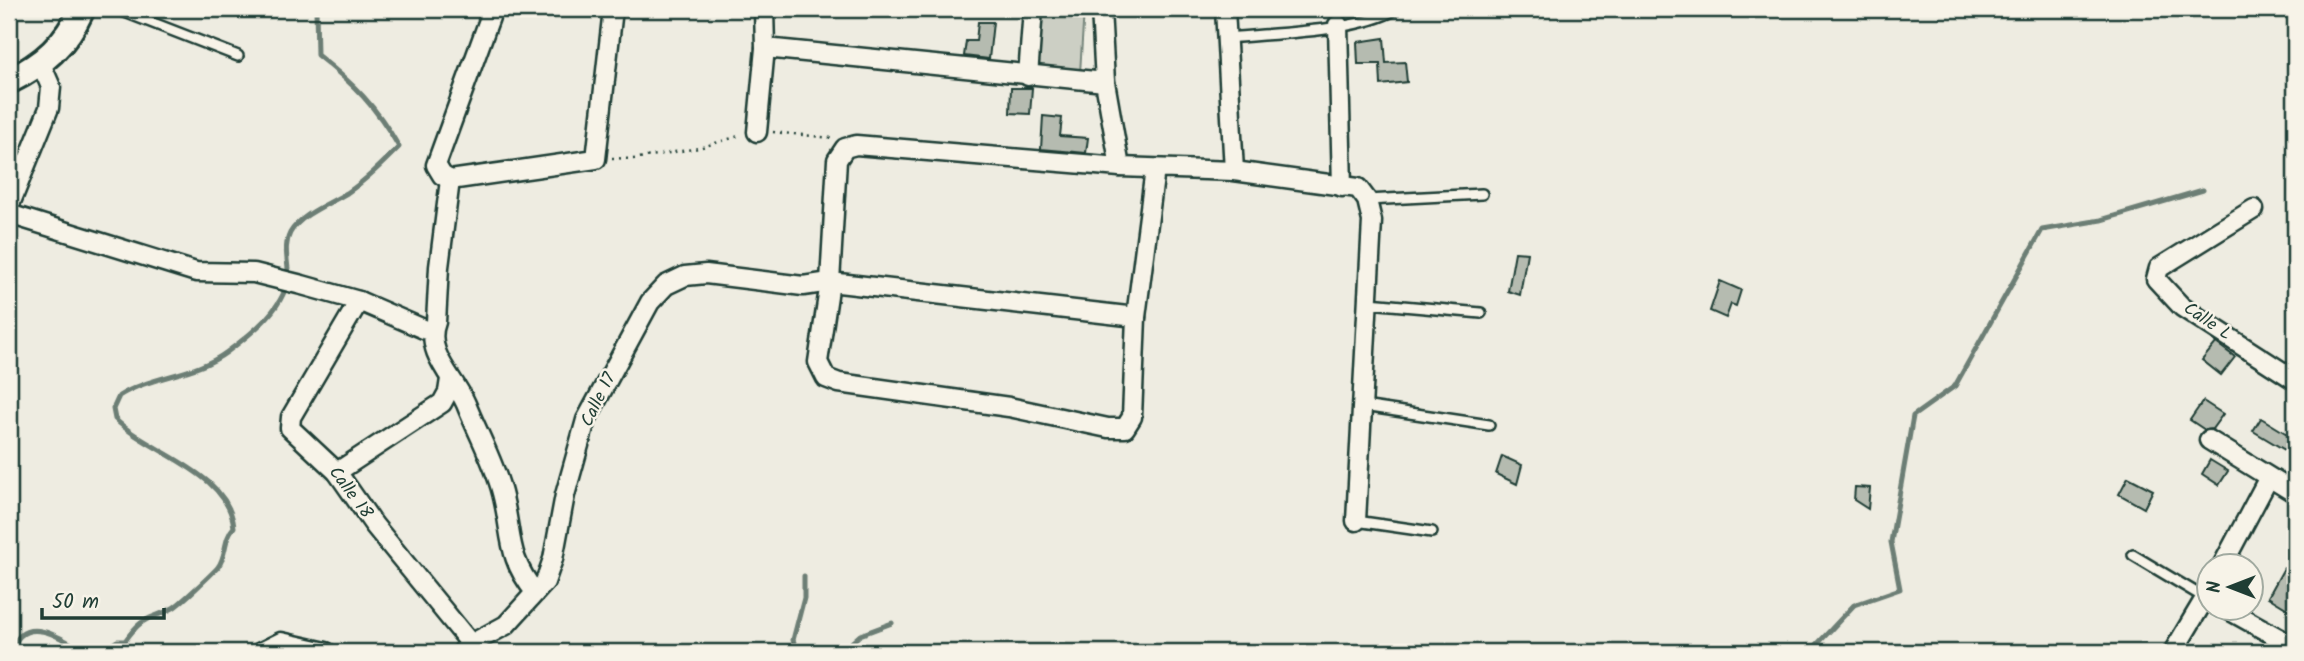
<svg xmlns="http://www.w3.org/2000/svg" width="2304" height="661" font-family="Kalam,sans-serif">
<style>
.green{fill:#cccfc4;stroke:#76867c;stroke-width:2}
.lines{fill:none;stroke-linecap:round;stroke-linejoin:round}
.stream{stroke:#6c7e74;stroke-width:5}
.building{fill:#b5bbb0;stroke:#1f3d34;stroke-width:2}
.service-casing{stroke:#1f3d34;stroke-width:14}
.minor-casing{stroke:#1f3d34;stroke-width:23}
.secondary-casing{stroke:#1f3d34;stroke-width:30}
.path{stroke:#1f3d34;stroke-width:2.5;stroke-dasharray:2 5;stroke-linecap:butt}
.service{stroke:#f7f3e8;stroke-width:9}
.minor{stroke:#f7f3e8;stroke-width:18}
.secondary{stroke:#f7f3e8;stroke-width:24}
.labels{text-anchor:middle;dominant-baseline:central;stroke-width:5;stroke-linejoin:round;paint-order:stroke}
.street-label{font-size:18px;fill:#1f3d34;stroke:#f7f3e8}
</style>
<rect width="100%" height="100%" fill="#eeece1"/>
<filter id="ink" filterUnits="userSpaceOnUse"><feTurbulence type="fractalNoise" baseFrequency=".0143" numOctaves="2"/><feDisplacementMap in="SourceGraphic" scale="14" xChannelSelector="R" yChannelSelector="G"/><feConvolveMatrix kernelMatrix="1 2 1 2 8 2 1 2 1" color-interpolation-filters="sRGB"/></filter>
<g filter="url(#ink)">
<path class="green" d="M1038 9H1084L1080 73 1035 70Z"/>
<g class="lines">
<g class="stream">
<path d="M813 648 815 652"/>
<path d="M12 652C21 612 62 637 84 652"/>
<path d="M101 652 117 641H125C145 613 148 622 173 608 179 605 213 573 218 567 227 555 223 539 234 527 228 471 150 454 115 419L113 409 119 396C152 375 195 376 227 352 251 334 291 304 288 269 287 257 284 245 290 233 301 214 329 204 347 193 366 180 382 164 399 147 376 106 354 84 317 55L316 9"/>
<path d="M798 652 793 640 804 598V576"/>
<path d="M841 652 860 635 892 623"/>
<path d="M1810 652 1854 605 1900 589 1891 542 1913 416 1955 386 2042 230 2101 220 2203 190"/>
</g>
</g>
<g class="building">
<path d="M978 22H993L989 59 964 56 966 41H976Z"/>
<path d="M1384 38 1386 63 1405 62 1407 82 1381 85 1380 64H1358L1357 42Z"/>
<path d="M1011 88H1032L1030 114 1010 113Z"/>
<path d="M1043 116 1062 118 1060 136 1088 138 1086 153 1041 149Z"/>
<path d="M1515 252 1527 253 1520 295 1508 291Z"/>
<path d="M1720 281 1741 290 1736 306 1731 304 1726 318 1710 311Z"/>
<path d="M2216 343 2235 357 2221 375 2202 360Z"/>
<path d="M2203 401 2223 414 2212 429 2205 430 2190 420Z"/>
<path d="M2261 418 2292 437 2285 450 2253 431Z"/>
<path d="M1502 456 1522 465 1517 484 1496 474Z"/>
<path d="M2210 460 2228 471 2219 485 2202 474Z"/>
<path d="M2128 477 2153 490 2144 508 2119 494Z"/>
<path d="M1855 487 1870 488 1868 509 1854 500Z"/>
<path d="M2284 568 2295 575V604L2291 611 2268 597Z"/>
</g>
<g class="lines">
<g class="service-casing">
<g id="service">
<path d="M117 9 238 56"/>
<path d="M1229 38C1274 33 1358 32 1396 9"/>
<path d="M1367 200 1482 194"/>
<path d="M1369 303 1481 313"/>
<path d="M1363 406 1489 425"/>
<path d="M1356 521 1432 532"/>
<path d="M2133 555 2205 598"/>
</g>
</g>
<g class="minor-casing">
<g id="minor">
<path d="M493 9 436 165 442 175 450 180 596 159 613 9"/>
<path d="M1101 9 1105 82 1120 167"/>
<path d="M1225 9 1234 171"/>
<path d="M1338 25 1342 187"/>
<path d="M765 48 1105 82"/>
<path d="M1028 76 1033 9"/>
<path d="M757 132 765 48 764 9"/>
<path d="M1155 169 1136 317 1132 417 1125 428H1108L1009 407 839 383 826 378 818 362 830 282 837 160 845 148 856 145 1120 167 1234 171 1358 188 1367 200 1372 221 1356 521"/>
<path d="M450 180 439 267 436 322C424 353 455 378 466 404 477 432 495 464 502 493 513 535 506 556 535 592"/>
<path d="M9 207 49 108 51 87 41 64"/>
<path d="M2254 209 2159 268 2156 279 2182 307 2295 380"/>
<path d="M9 214 196 272 254 273 302 285 359 301 426 330H433"/>
<path d="M359 301 291 417 290 428 337 472 374 525 471 644"/>
<path d="M2209 440 2295 493"/>
<path d="M337 472 442 403 448 392 450 379"/>
<path d="M2222 566 2268 479"/>
<path d="M2225 608 2295 647"/>
<path d="M261 652 281 642 326 652"/>
<path d="M462 652 471 644 506 625 545 582 553 559 565 495 586 420 650 302 666 285 685 276 706 274 803 286 830 282 1136 317"/>
<path d="M2173 652 2210 590"/>
</g>
</g>
<g class="secondary-casing">
<path id="secondary" d="M9 81C44 64 66 44 82 9"/>
</g>
<g class="path">
<path d="M773 132 832 138"/>
<path d="M612 158 633 159 699 148 742 135"/>
</g>
<use href="#service" class="service"/>
<use href="#minor" class="minor"/>
<use href="#secondary" class="secondary"/>
</g>
</g>
<g class="labels">
<g class="street-label">
<text transform="translate(2207 322) rotate(34)">Calle L</text>
<text transform="translate(599 400) rotate(-64)">Calle 17</text>
<text transform="translate(350 493) rotate(53)">Calle 18</text>
</g>
</g>
<rect width="2304" height="661" fill="none" stroke="#f7f3e8" stroke-width="35"/>
<rect x="18" y="18" width="2269" height="626" fill="none" stroke="#1f3d34" stroke-width="2.5" filter="url(#ink)"/>
<g transform="translate(2230 587) rotate(270)"><circle r="33" fill="#f7f3e8" stroke="#a1aaa0" stroke-width="2"/>
<path d="M0-5L12 26L0 18L-12 26Z" fill="#1f3d34"/>
<text y="-10" font-size="19" font-weight="bold" text-anchor="middle" fill="#1f3d34">N</text>
</g>
<path d="M42 608v10h122v-10" fill="none" stroke="#1f3d34" stroke-width="3.5"/>
<text x="52" y="608" font-size="21" fill="#1f3d34" stroke="#f7f3e8" stroke-width="5" paint-order="stroke">50 m</text>
</svg>
